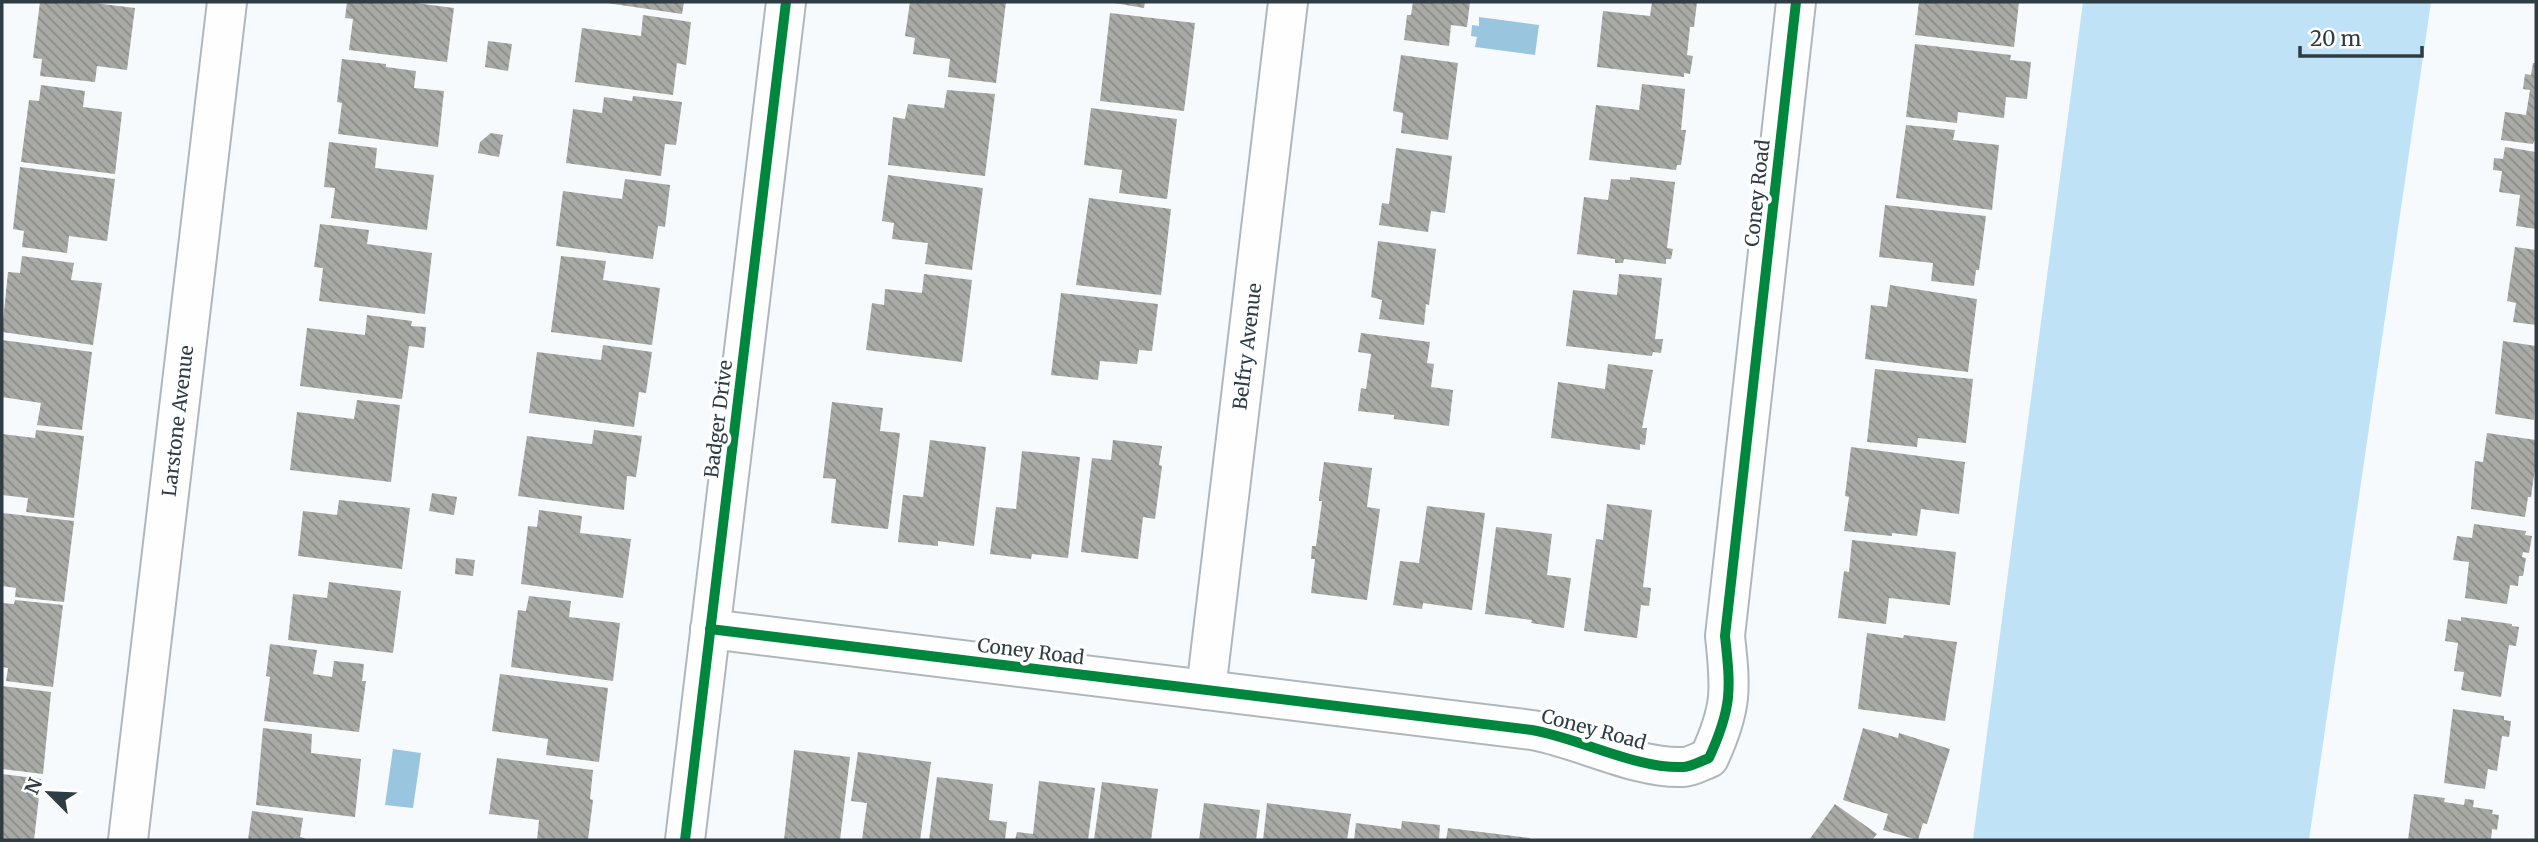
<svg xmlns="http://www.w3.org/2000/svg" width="2538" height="842" font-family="Merriweather,serif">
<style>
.green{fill:#c0e2f6}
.water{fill:#99c6de}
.building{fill:url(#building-back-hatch)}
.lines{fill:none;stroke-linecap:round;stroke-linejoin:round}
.minor-casing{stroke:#b0b7bc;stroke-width:42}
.minor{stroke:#fefeff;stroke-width:38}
.cycleway-casing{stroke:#fff;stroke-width:15}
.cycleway{stroke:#00873e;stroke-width:10}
.labels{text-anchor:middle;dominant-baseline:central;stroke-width:7;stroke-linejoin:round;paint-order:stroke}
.street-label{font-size:19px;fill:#2e3c44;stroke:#fff}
</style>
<defs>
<pattern id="building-back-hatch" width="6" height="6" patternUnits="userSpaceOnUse" patternTransform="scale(1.75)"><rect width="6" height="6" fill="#a9aaa5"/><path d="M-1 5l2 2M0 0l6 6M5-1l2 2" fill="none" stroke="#8a8c88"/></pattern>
</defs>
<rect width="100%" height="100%" fill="#f7fafc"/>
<path class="green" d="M2083 2H2431L2309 840H1973Z"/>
<g class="water">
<path d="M1479 17 1539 25 1535 55 1475 47 1477 37 1471 36 1472 25 1479 26Z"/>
<path d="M393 749 421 753 413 808 385 805Z"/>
</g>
<g class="building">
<path d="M40 2H86L135 8 127 70 97 66 95 82 40 76 42 59 33 58Z"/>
<path d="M347 2H408L454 8 447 62 349 50 353 19 345 18Z"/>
<path d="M600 2H684L682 14Z"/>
<path d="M910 2H1006L996 83 948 77 950 59 913 54 915 38 905 36Z"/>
<path d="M1108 2H1145L1144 8Z"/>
<path d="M1413 2H1470L1467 27 1451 25 1449 46 1404 40 1407 15H1411Z"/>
<path d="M1652 2H1697L1694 27H1690L1687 55 1693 56 1690 74 1684 73V77L1597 67 1603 11 1650 16Z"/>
<path d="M1919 2H2019L2014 47 1915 35Z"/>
<path d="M1110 13 1195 23 1184 111 1100 101Z"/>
<path d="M643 15 691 22 686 65 677 63 673 95 575 82 582 28 641 36Z"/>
<path d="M488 41 512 44 508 71 485 67Z"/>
<path d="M1915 44 2011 55 2010 60 2031 62 2027 99 2006 97 2004 118 1958 112 1957 123 1906 117Z"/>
<path d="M1401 55 1458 63 1448 140 1401 133 1403 113 1393 111Z"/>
<path d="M342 59 386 64V67L416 71 414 88 444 91 438 147 338 134 342 103 337 102Z"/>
<path d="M2533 63H2536V137L2533 144 2501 140 2505 112 2526 115 2530 90 2523 89 2525 74 2531 75Z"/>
<path d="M1642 84 1685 89 1681 130H1686L1681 165H1677L1676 170 1589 160 1596 105 1639 110Z"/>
<path d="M41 85 85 91 83 107 122 112 115 174 21 162 29 100 39 101Z"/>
<path d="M947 90 995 94 985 176 888 165 893 117 905 119 908 104 944 108Z"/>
<path d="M633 96 682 102 676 145 665 144 661 176 566 163 573 109 602 113 604 97 632 101Z"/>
<path d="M1091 108 1177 119 1167 199 1119 193 1122 170 1084 165Z"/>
<path d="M1906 125 1955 130 1953 140 1999 145 1992 210 1896 198Z"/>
<path d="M491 133 503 135 499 157 478 153 480 142Z"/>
<path d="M329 142 377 148 375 168 434 175 427 230 331 218 335 188 324 187Z"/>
<path d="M2505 147 2536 152V229L2516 226 2520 195 2499 192 2502 171 2493 170 2494 158 2503 159Z"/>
<path d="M1396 148 1452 156 1445 213 1431 211 1428 232 1379 225 1382 203 1389 204Z"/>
<path d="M20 167 115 179 107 241 69 236 67 253 22 247 24 231 13 229Z"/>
<path d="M888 175 983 188 972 270 925 264 928 243 892 239 894 223 882 221Z"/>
<path d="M1630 177 1675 182 1667 248 1673 249 1671 259H1666V264L1624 259 1623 263H1615V259L1577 254 1584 197 1608 200 1611 179 1630 180Z"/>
<path d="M625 179 670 185 665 227 658 226 653 259 556 246 563 191 622 199Z"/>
<path d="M1089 198 1171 209 1161 295 1076 285Z"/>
<path d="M1885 205 1986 216 1979 270H1976L1974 286 1931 281 1933 263 1879 257Z"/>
<path d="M320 224 369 230 367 244 432 253 425 314 319 301 323 268 314 267Z"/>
<path d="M1378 241 1436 249 1429 305 1426 304 1424 325 1379 319 1382 300 1371 297Z"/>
<path d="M2515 247 2536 250V325L2513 322 2516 303 2507 301Z"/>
<path d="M22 256 74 263 71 280 102 283 93 345 2 332 8 272 20 273Z"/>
<path d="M561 256 606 261 603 280 660 288 652 345 551 332Z"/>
<path d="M924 274 972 280 962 362 866 350 872 303 884 305 885 289 922 293Z"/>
<path d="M1619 274 1662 278 1655 339H1663L1661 353 1653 352 1652 356 1566 346 1573 290 1617 295Z"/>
<path d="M1890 285 1977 299 1968 372 1865 359 1871 305 1887 307Z"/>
<path d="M1061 293 1158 304 1152 351 1139 350 1137 364 1100 361 1098 380 1051 375Z"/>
<path d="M367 315 412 321 411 326 426 327 424 348 409 346 402 399 300 386 307 328 365 335Z"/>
<path d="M1361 333 1430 342 1427 363 1434 364 1431 387 1453 390 1449 426 1394 419V415L1358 411 1361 388 1366 389 1371 354 1358 352Z"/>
<path d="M2 340 92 352 82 430 37 425 41 403 2 397Z"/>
<path d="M2503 341 2536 346 2534 420 2495 414Z"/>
<path d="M603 345 652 352 646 393 639 392 634 427 529 413 537 352 601 360Z"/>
<path d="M1608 364 1653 370 1642 428H1647L1645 445 1640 444V450L1551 438 1558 382 1605 389Z"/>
<path d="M1875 369 1973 379 1966 443 1918 438 1917 447 1867 442Z"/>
<path d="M357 400 400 405 391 482 290 470 297 412 354 419Z"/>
<path d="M832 402 883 408 880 431 900 433 888 529 831 523 836 479 823 478Z"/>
<path d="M36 430 84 436 74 518 26 512 28 498 2 495V434L35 438Z"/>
<path d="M594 430 642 436 636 477 627 476 624 510 518 496 527 436 592 444Z"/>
<path d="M2487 433 2536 440V461L2531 497H2528L2525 517 2471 509 2475 461 2483 462Z"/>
<path d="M930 440 986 447 974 546 938 541V546L898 542 903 495 923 497Z"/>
<path d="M1113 440 1162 446 1159 465 1162 466 1155 519 1143 517 1138 559 1081 552 1092 458 1111 460Z"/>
<path d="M1851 447 1965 462 1959 514 1921 509 1917 536 1892 533V536L1844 531 1849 497 1845 496Z"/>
<path d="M1022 451 1080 457 1068 558 1032 554 1031 559 990 554 996 507 1016 509Z"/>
<path d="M1324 462 1372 468 1367 507 1380 509 1367 600 1311 593 1315 559H1311L1312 546H1316L1322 501H1319V498Z"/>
<path d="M432 493 457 497 454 515 429 511Z"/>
<path d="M339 500 410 508 402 569 298 556 303 511 337 515Z"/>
<path d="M1607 504 1652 510 1643 587 1651 588 1649 606 1641 605 1637 638 1584 631 1596 539 1603 540Z"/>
<path d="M1427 506 1485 513 1472 610 1423 603 1422 609 1393 605 1400 561 1419 563Z"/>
<path d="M539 510 582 516 580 533 631 539 623 598 521 584 528 526 537 527Z"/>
<path d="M2 513 74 521 64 602 15 597 16 588 2 586Z"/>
<path d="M2474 524 2526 531 2525 535 2532 536 2529 553 2523 552 2522 557 2526 558 2523 576H2519L2518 586 2510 585 2507 604 2465 598 2469 562 2453 560 2457 536 2472 538Z"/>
<path d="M1496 527 1552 534 1547 575 1571 578 1564 628 1531 623 1532 620 1485 614Z"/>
<path d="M1852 540 1956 552 1950 605 1889 598 1886 624 1838 618 1844 571 1849 572Z"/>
<path d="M456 558 475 560 473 576 455 574Z"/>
<path d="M329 582 401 591 393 653 288 640 293 594 327 598Z"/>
<path d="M529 596 571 601 569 617 620 623 613 681 511 667 518 610 526 611Z"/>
<path d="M15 600 63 605 53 687 6 681 8 668 2 667V603L14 604Z"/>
<path d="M2461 617 2512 624V626L2519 627 2516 646 2509 645 2501 697 2461 690 2464 672 2454 671 2458 643 2445 641 2448 619 2461 621Z"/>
<path d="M1867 633 1903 638 1904 635 1957 642 1945 721 1858 709Z"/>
<path d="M270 644 317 650 313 674 332 677 334 661 364 664 362 681H366L359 732 264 721 270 677 266 676Z"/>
<path d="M500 674 608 688 599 762 546 755 548 739 492 731Z"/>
<path d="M2 686 51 692 43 774 2 769Z"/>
<path d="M2453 709 2504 716V720L2511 721 2509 737 2502 736 2497 771 2488 769 2485 789 2444 783Z"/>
<path d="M263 728 312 734 311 753 361 759 355 817 256 805Z"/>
<path d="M1863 728 1898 738 1899 733 1950 749 1927 824 1923 823 1918 840 1883 830 1888 814 1843 800Z"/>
<path d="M794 750 850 757 840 840H784Z"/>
<path d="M858 752 931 762 920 840H862L867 803 851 801Z"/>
<path d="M497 758 593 770 590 799 593 800 588 840H537L539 820 489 814Z"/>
<path d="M2 774 41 779 34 840H2Z"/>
<path d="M937 777 993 784 989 820 1007 822 1005 840H929Z"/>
<path d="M1039 781 1095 788 1088 840H1015L1017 832 1033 834Z"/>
<path d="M1102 782 1158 789 1151 840H1094Z"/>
<path d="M2414 794 2445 798 2444 802 2464 805 2465 799 2474 800 2473 807 2493 810 2492 814 2499 815 2497 830 2492 829 2491 840H2408Z"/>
<path d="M1204 803 1260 810 1256 840H1199Z"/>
<path d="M1267 803 1351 814 1347 840H1263Z"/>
<path d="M1835 804 1877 834 1872 840H1809Z"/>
<path d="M252 811 303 818 300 837 310 840H248Z"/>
<path d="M1402 821 1440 825 1439 840H1354L1356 823 1401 829Z"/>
<path d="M1448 828 1530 838 1529 840H1446Z"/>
</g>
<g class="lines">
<g class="minor-casing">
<g id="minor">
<path d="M710 629 1532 730C1579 738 1636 769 1683 767 1691 767 1701 761 1709 758 1732 708 1731 690 1725 636L1796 2"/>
<path id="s1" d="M1206 690 1288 2"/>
<path id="s2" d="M128 840 227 2"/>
<path d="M685 840 786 2"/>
</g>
</g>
<use href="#minor" class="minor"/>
<g class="cycleway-casing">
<g id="cycleway">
<path d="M710 629 1532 730C1579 738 1636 769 1683 767 1691 767 1701 761 1709 758 1732 708 1731 690 1725 636L1796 2"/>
<path d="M685 840 786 2"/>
</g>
</g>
<use href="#cycleway" class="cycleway"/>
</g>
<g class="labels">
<g class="street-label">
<text transform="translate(1757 193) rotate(-84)">Coney Road</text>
<text stroke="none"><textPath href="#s1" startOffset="346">Belfry Avenue</textPath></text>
<text transform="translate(718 419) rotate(-83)">Badger Drive</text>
<text stroke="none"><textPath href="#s2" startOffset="422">Larstone Avenue</textPath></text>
<text transform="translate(1031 651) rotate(7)">Coney Road</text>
<text transform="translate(1594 729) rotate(15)">Coney Road</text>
</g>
</g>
<rect width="2538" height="842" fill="none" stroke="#2e3c44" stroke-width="7"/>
<g transform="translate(49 793) rotate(294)" stroke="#ffffff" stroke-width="5" paint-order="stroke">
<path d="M0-5L12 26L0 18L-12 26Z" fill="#2e3c44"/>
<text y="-10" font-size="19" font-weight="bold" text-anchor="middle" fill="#2e3c44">N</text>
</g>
<path d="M2300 46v10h122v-10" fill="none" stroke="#2e3c44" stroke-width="3.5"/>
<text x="2310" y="46" font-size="21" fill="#2e3c44" stroke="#ffffff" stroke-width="5" paint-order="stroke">20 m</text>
</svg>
